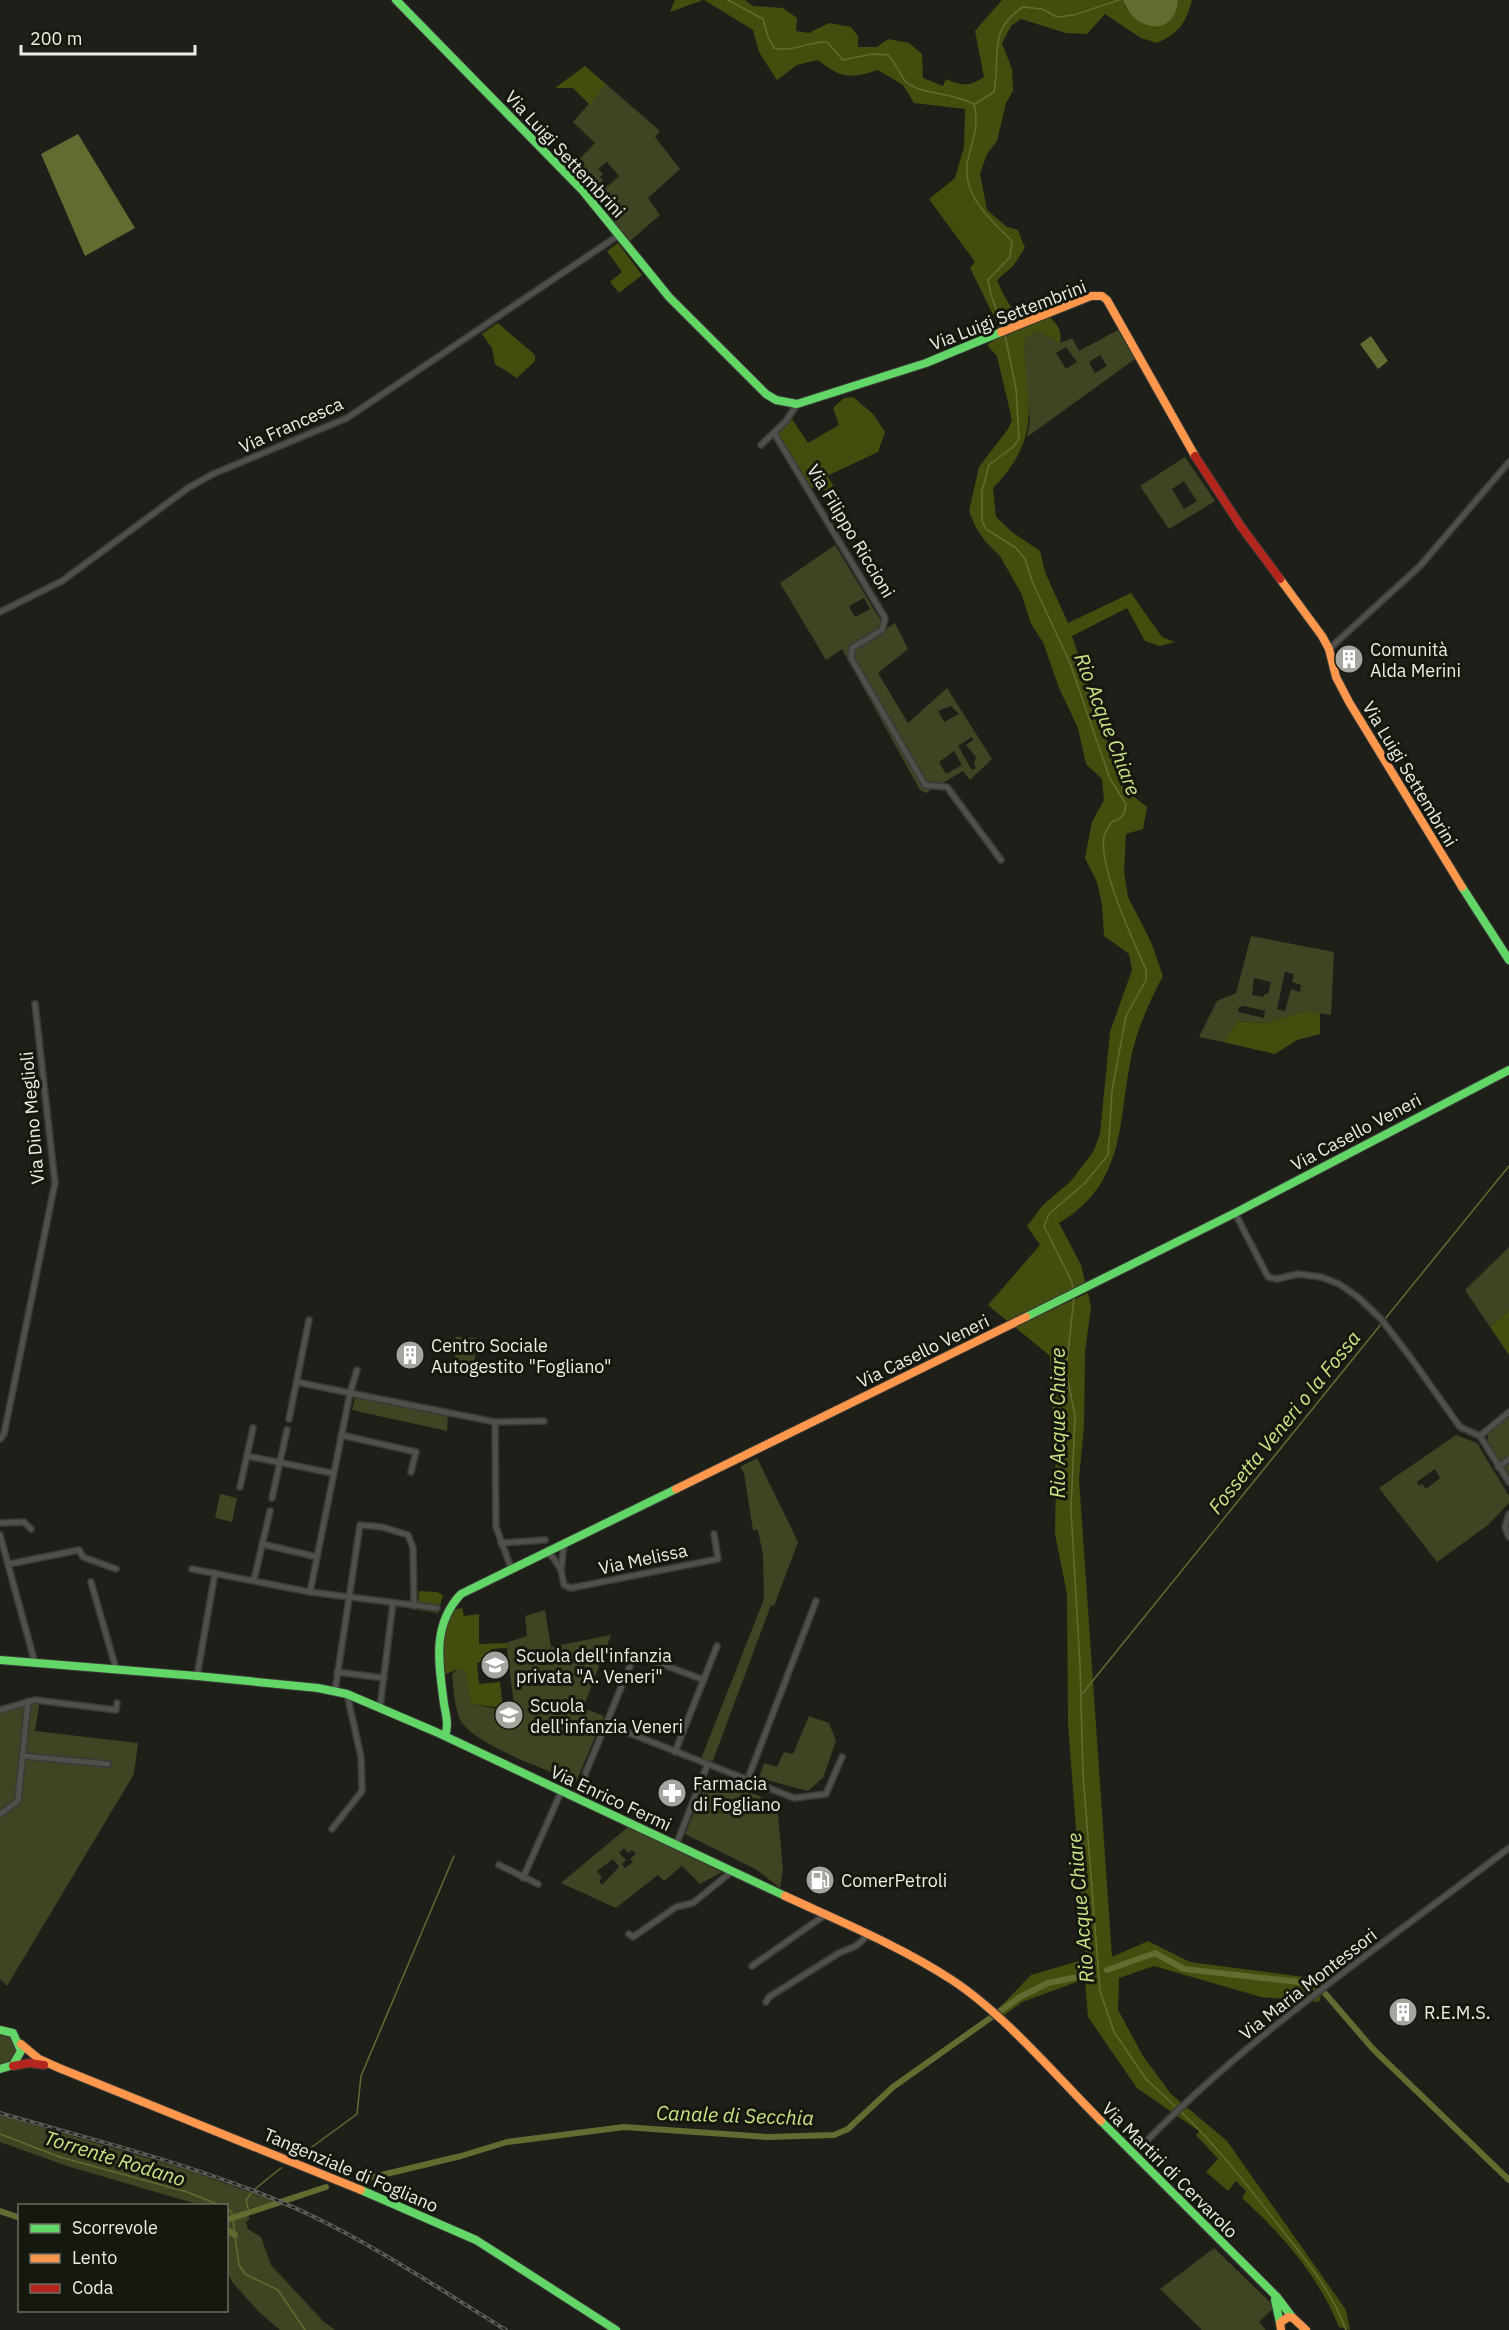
<svg xmlns="http://www.w3.org/2000/svg" width="1509" height="2330" font-family="'IBM Plex Sans',sans-serif">
<style>
.green{fill:#3e4523;fill-rule:evenodd}
.forest{fill:#434e0e}
.water{fill:#616d30}
.lines{fill:none;stroke-linecap:round;stroke-linejoin:round}
.stream{stroke:#616d30;stroke-width:1.5}
.canal{stroke:#616d30;stroke-width:6}
.street-casing{stroke:#393936;stroke-width:8}
.fast-casing{stroke:#393936;stroke-width:10}
.slow-casing{stroke:#393936;stroke-width:10}
.jam-casing{stroke:#393936;stroke-width:10}
.street{stroke:#4f504c;stroke-width:5}
.fast{stroke:#63d668;stroke-width:8}
.slow{stroke:#ff974d;stroke-width:8}
.jam{stroke:#b3261e;stroke-width:8}
.rail-casing{stroke:#5b5c59;stroke-width:4}
.rail{stroke:#15180e;stroke-width:1.5;stroke-dasharray:4.5;stroke-linecap:butt}
.labels{text-anchor:middle;dominant-baseline:central;stroke-width:6;stroke-linejoin:round;paint-order:stroke}
.street-label{font-size:18px;fill:#ebede6;stroke:#15180e}
.poi-label{font-size:18px;fill:#ebede6;stroke:#15180e;text-anchor:start}
.water-label{font-size:20px;font-style:italic;fill:#cfe585;stroke:#15180e}
</style>
<rect width="100%" height="100%" fill="#1e1f19"/>
<g class="green">
<path d="M606 84 660 131 655 137 680 169 648 198 660 215 629 242 598 201 568 171 595 143 573 122ZM607 162 619 176 608 186 600 177 603 174 598 169Z"/>
<path d="M1118 330 1135 359 1027 437 1030 420 1024 349 1026 338 1038 331 1060 343 1072 338 1079 351ZM1066 347 1077 362 1066 369 1056 353ZM1100 355 1107 366 1095 373 1089 362Z"/>
<path d="M1185 457 1215 501 1169 529 1140 486ZM1184 481 1197 501 1184 509 1172 489Z"/>
<path d="M835 545 886 629 895 623 908 649 878 673 908 723 947 688 992 759 970 780 963 771 926 793 920 790 842 649 826 660 780 583ZM864 598 870 609 855 617 849 606ZM951 706 959 714 944 722 938 711ZM972 737 973 740 966 745 976 757 974 764 976 768 972 770 958 746ZM954 751 962 765 946 774 939 762Z"/>
<path d="M1251 936 1334 952 1331 1015 1305 1011 1267 1023 1237 1021 1223 1042 1199 1037 1217 1001 1236 993ZM1285 972 1294 974 1292 982 1301 985 1300 992 1291 989 1285 1011 1277 1009ZM1254 978 1271 982 1268 994H1265L1263 997 1252 995ZM1244 1006 1265 1011 1264 1018 1238 1012 1239 1007Z"/>
<path d="M1509 1247V1310L1490 1327 1465 1290Z"/>
<path d="M456 1337 476 1338 474 1374H454Z"/>
<path d="M356 1394 448 1413 447 1431 352 1410Z"/>
<path d="M1509 1416V1476C1499 1463 1485 1450 1488 1433Z"/>
<path d="M1456 1435 1477 1443 1509 1496V1503L1488 1525 1437 1562 1379 1488ZM1435 1469 1440 1478 1426 1489 1422 1484 1419 1486 1417 1482Z"/>
<path d="M757 1458 798 1542 774 1606 771 1605 712 1763 701 1759 764 1599 763 1555 758 1530H753L744 1473 740 1467Z"/>
<path d="M220 1494 237 1498 232 1522 215 1518Z"/>
<path d="M545 1610 551 1647 611 1635 583 1708 604 1716 576 1782C549 1771 479 1746 463 1724 454 1712 454 1689 452 1674L458 1669 465 1671 471 1704 515 1712 506 1643 527 1636 525 1616Z"/>
<path d="M40 1700 35 1731 138 1743 134 1774 7 1986 0 1979V1710Z"/>
<path d="M809 1716 829 1723 836 1741 823 1778 808 1791 759 1778 764 1763 777 1767 784 1752 793 1754Z"/>
<path d="M709 1777 777 1803 783 1870 780 1888 757 1870 685 1834Z"/>
<path d="M628 1827 722 1872 700 1884 682 1866 664 1881 658 1875 616 1908 561 1883ZM624 1848 628 1853 632 1850 636 1854 630 1859 633 1862 625 1868 622 1864 626 1860 619 1853ZM613 1859 619 1867 602 1885 599 1881 602 1878 597 1871Z"/>
<path d="M0 2033 12 2036 18 2045 14 2060 0 2066Z"/>
<path d="M0 2115 189 2170 274 2201 245 2210 250 2219 246 2222 248 2229 261 2237 271 2265 323 2321 335 2330H280L259 2312 233 2283 227 2272 226 2206 200 2205 67 2166 0 2142Z"/>
<path d="M1214 2248 1270 2302 1274 2308 1259 2322 1266 2330H1202L1160 2289Z"/>
</g>
<g class="forest">
<path d="M675 0H703L670 12Z"/>
<path d="M704 0H745L753 6 783 8 797 18 796 31 809 33 829 23 851 27 858 36V47H877L888 39 909 43 922 54 923 78 943 86 946 79C962 86 969 87 984 77L975 31 1002 0H1123L1126 9 1178 4V0H1192C1186 23 1179 33 1157 43L1141 38 1105 14 1087 34 1066 33 1021 19 1011 26 1002 43 1012 69 1013 91 1006 103 997 141 987 154 980 174 987 210 1007 227 1018 230 1025 248 1013 266 997 280C1001 291 1013 315 1024 319L1044 311C1054 321 1063 328 1060 343L1038 331 1026 338 1024 349C1029 410 1040 439 993 488L996 517 1012 532 1040 551 1045 572 1068 623 1131 593 1162 637 1175 642 1160 646 1145 641 1127 608 1072 636 1123 788 1147 807 1143 829 1126 834 1124 872 1128 897 1151 942 1163 976C1150 1000 1140 1023 1133 1049 1117 1117 1129 1182 1059 1223L1081 1265 1085 1282 1033 1310 1038 1316 1088 1293 1091 1307 1085 1352 1084 1427 1079 1479 1112 1957 1148 1941 1190 1962 1326 1980 1319 2002 1261 1997 1154 1966 1119 1978 1118 2010 1143 2056 1171 2094 1227 2141 1346 2310 1350 2330 1339 2327C1319 2277 1282 2234 1242 2198L1246 2191 1236 2181 1228 2191 1206 2172 1218 2159 1196 2135 1199 2131 1137 2088 1088 2017 1085 1979 1022 2002 1003 2016 997 2010 1031 1975 1086 1959 1068 1724 1067 1594 1055 1534 1056 1475 1050 1356 988 1305 1040 1245 1027 1226 1044 1204 1071 1181 1093 1152 1100 1134 1110 1032 1132 970 1129 954 1104 936 1102 905 1097 882 1085 858 1092 822 1104 800 1102 779 1086 764 1078 728 1059 688 1043 642 1031 624 1021 593 1000 556 985 541 975 526 969 511 979 467 1008 429 1012 420 997 356 987 345 997 338 998 325 970 268 975 262 929 199 955 178 964 147 965 109 914 103 903 85 878 70C850 79 842 79 818 60L797 65 777 80 759 52 753 30Z"/>
<path d="M585 66 606 84 590 105 573 88H555Z"/>
<path d="M618 243 642 275 619 293 610 282 622 272 607 251Z"/>
<path d="M498 323 535 355V361L517 378 495 364 492 348 482 334Z"/>
<path d="M853 397 873 414 885 432 878 452 827 476 839 494 810 487 777 433 792 419 808 443 839 425 833 408 844 398Z"/>
<path d="M1305 1011 1320 1013V1034L1297 1040 1275 1054 1223 1042 1237 1021 1267 1023Z"/>
<path d="M1509 1310V1355L1490 1327Z"/>
<path d="M419 1591 437 1592 443 1595 438 1613 418 1610Z"/>
<path d="M462 1608 464 1616 479 1614V1644L506 1643 507 1648 491 1649 492 1661 477 1663 479 1684 500 1682 503 1708 471 1704 465 1671 458 1669 444 1675 441 1629 448 1611Z"/>
</g>
<g class="water">
<path d="M1123 0H1178C1175 39 1133 31 1123 0Z"/>
<path d="M78 134 135 228 85 256 41 154Z"/>
<path d="M1371 336 1388 361 1378 369 1360 344Z"/>
</g>
<g class="lines">
<g class="stream">
<path d="M728 0 763 19 768 37 774 48C793 53 808 41 827 42L843 60 872 54 888 55C895 62 902 78 906 82 921 95 953 92 973 104"/>
<path d="M974 104C979 122 974 137 969 155 958 192 988 217 1012 241L1010 257 988 280 991 295 1003 328"/>
<path d="M975 104 994 92C1001 56 987 30 1023 7L1042 9 1057 17 1074 15 1119 0"/>
<path d="M1005 335 1016 389 1019 439 1013 447 989 465 982 491V521L986 529 1016 548 1025 559 1032 581 1070 663 1110 779 1126 804 1124 814 1118 820 1113 821C1110 824 1107 829 1105 833 1095 860 1134 942 1146 970V980L1126 1016 1112 1091 1108 1155 1084 1184 1049 1214 1044 1226 1072 1282 1073 1290"/>
<path d="M1074 1297 1066 1371 1075 1416 1071 1510 1080 1665 1083 1774 1100 1991 1114 2032 1146 2079 1177 2108"/>
<path d="M1385 1319 1509 1166"/>
<path d="M1082 1694 1382 1323"/>
<path d="M1180 2111C1217 2146 1248 2186 1279 2226 1305 2259 1332 2291 1346 2330"/>
<path d="M0 2134 60 2157 187 2192 222 2206"/>
<path d="M301 2155 357 2114 361 2076 454 1856"/>
<path d="M255 2189 281 2168"/>
<path d="M226 2207 232 2213 239 2265 245 2274 278 2290 305 2330"/>
<path d="M249 2212 246 2200 252 2192"/>
</g>
<g class="canal">
<path d="M1107 1970 1155 1953 1184 1969 1317 1984 1373 2049 1509 2180"/>
<path d="M369 2178 461 2156 507 2142 624 2127 767 2137 834 2135 848 2129 893 2087 1020 1997 1048 1983 1092 1974"/>
<path d="M0 2211 20 2218"/>
<path d="M226 2220 326 2187"/>
<path d="M226 2229 235 2235"/>
</g>
<g class="street-casing">
<g id="street">
<path d="M774 433 885 618 882 630 852 648 851 658 925 785 947 787 1001 860"/>
<path d="M761 445 786 421 797 404"/>
<path d="M0 612 62 581 188 488 213 474 347 418 619 235"/>
<path d="M1329 649 1420 566 1509 462"/>
<path d="M1235 1213 1268 1277 1277 1279 1298 1274 1321 1277 1339 1284 1358 1297 1381 1319 1411 1358 1460 1427 1480 1436 1509 1412"/>
<path d="M357 1370 350 1393 495 1422 496 1527 511 1568"/>
<path d="M297 1382 350 1393 310 1592"/>
<path d="M289 1419 309 1320"/>
<path d="M495 1422 544 1421"/>
<path d="M341 1435 416 1452 411 1472"/>
<path d="M1480 1436 1509 1482"/>
<path d="M0 1439 4 1434 55 1183 35 1004"/>
<path d="M247 1456 332 1473"/>
<path d="M1498 1467 1509 1459"/>
<path d="M240 1487 253 1428"/>
<path d="M272 1498 287 1430"/>
<path d="M1509 1514 1505 1527 1509 1537"/>
<path d="M0 1523 24 1522 31 1529"/>
<path d="M0 1535 35 1663"/>
<path d="M501 1543 545 1540"/>
<path d="M262 1544 317 1557"/>
<path d="M564 1544 561 1570 564 1585 571 1588 718 1559 714 1534"/>
<path d="M545 1552 552 1556 560 1568"/>
<path d="M9 1564 79 1550 83 1557 116 1569"/>
<path d="M192 1569 310 1592 437 1608"/>
<path d="M254 1580 270 1511"/>
<path d="M91 1582 116 1669"/>
<path d="M337 1672 384 1678"/>
<path d="M197 1676 215 1573"/>
<path d="M704 1680 635 1654 606 1724 794 1798 826 1794 842 1757"/>
<path d="M335 1691 360 1525 382 1527 408 1535 413 1548 414 1606"/>
<path d="M380 1707 393 1603"/>
<path d="M0 1710 35 1700 116 1710 117 1703"/>
<path d="M675 1752 717 1646"/>
<path d="M22 1756 108 1764"/>
<path d="M586 1772 606 1724"/>
<path d="M747 1781 816 1601"/>
<path d="M574 1798 585 1776"/>
<path d="M0 1814 18 1801 28 1701"/>
<path d="M332 1829 362 1791 361 1757 347 1694"/>
<path d="M676 1845 707 1766"/>
<path d="M499 1865 538 1884"/>
<path d="M523 1878 561 1792"/>
<path d="M629 1934 633 1937 676 1907 693 1903 731 1872"/>
<path d="M752 1966 825 1915"/>
<path d="M766 2002 769 1997 839 1953 856 1946 868 1935"/>
<path d="M1134 2154C1244 2038 1381 1946 1509 1848"/>
</g>
</g>
<g class="fast-casing">
<g id="fast">
<path d="M396 0 583 191 669 297 766 394 776 400 797 404 926 363 1001 332"/>
<path d="M1462 887 1509 960"/>
<path d="M1026 1317 1235 1213 1509 1070"/>
<path d="M0 1660 197 1676 318 1688 347 1694 436 1732 785 1896"/>
<path d="M445 1736C449 1725 446 1715 444 1704 439 1664 431 1626 461 1594L676 1489"/>
<path d="M0 2030 13 2033 21 2051 13 2065 0 2069"/>
<path d="M1101 2121 1277 2297 1292 2317"/>
<path d="M361 2190 476 2240 616 2330"/>
<path d="M1275 2300 1280 2323"/>
</g>
</g>
<g class="slow-casing">
<g id="slow">
<path d="M1001 332 1091 296H1102L1107 300 1195 456"/>
<path d="M1280 579 1322 636 1329 649 1336 677 1349 702 1462 887"/>
<path d="M676 1489 1026 1317"/>
<path d="M785 1896C841 1922 900 1946 952 1980 1004 2014 1057 2077 1101 2121"/>
<path d="M21 2044 39 2059 59 2068 361 2190"/>
<path d="M1281 2330 1280 2323 1288 2317 1293 2318 1306 2330"/>
</g>
</g>
<g class="jam-casing">
<g id="jam">
<path d="M1195 456 1240 525 1280 579"/>
<path d="M13 2066 29 2063 44 2065"/>
</g>
</g>
<use href="#street" class="street"/>
<use href="#fast" class="fast"/>
<use href="#slow" class="slow"/>
<use href="#jam" class="jam"/>
<g class="rail-casing">
<path id="rail" d="M0 2113C103 2143 209 2168 306 2213 376 2246 441 2290 506 2330"/>
</g>
<use href="#rail" class="rail"/>
</g>
<defs>
<g id="building-disc" transform="scale(1.5)"><circle r="9.5" fill="#a3a59e" stroke="#15180e"/><path d="M-4-6H4V6H1V3H-1V6H-4ZM-2.5-4.3h1.7v1.8h-1.7ZM.8-4.3h1.7v1.8H.8ZM-2.5-1h1.7V.8h-1.7ZM.8-1h1.7V.8H.8Z" fill="#fff"/></g>
<g id="school-disc" transform="scale(1.5)"><circle r="9.5" fill="#a3a59e" stroke="#15180e"/><path d="M0-5L7-2L0 1L-7-2ZM-4 1L0 2.5L4 1V4Q0 6-4 4Z" fill="#fff"/></g>
<g id="pharmacy-disc" transform="scale(1.5)"><circle r="9.5" fill="#a3a59e" stroke="#15180e"/><path d="M-2-6h4v4h4v4h-4v4h-4v-4h-4v-4h4Z" fill="#fff"/></g>
<g id="fuel-disc" transform="scale(1.5)"><circle r="9.5" fill="#a3a59e" stroke="#15180e"/><path d="M-5.5-6h7V0h2V4h1.3V-2.5L3-4.5l.8-.8L6-3V5H2.5V1h-1V6h-7ZM-4.2-4.7v3.2H.2V-4.7Z" fill="#fff"/></g>
</defs>
<g fill-rule="evenodd">
<use href="#building-disc" x="1349" y="659"/>
<use href="#building-disc" x="410" y="1355"/>
<use href="#school-disc" x="495" y="1665"/>
<use href="#school-disc" x="509" y="1715"/>
<use href="#pharmacy-disc" x="672" y="1793"/>
<use href="#fuel-disc" x="820" y="1880"/>
<use href="#building-disc" x="1403" y="2012"/>
</g>
<g class="labels">
<g class="street-label">
<text transform="translate(565 154) rotate(47)">Via Luigi Settembrini</text>
<text transform="translate(1008 315) rotate(-21)">Via Luigi Settembrini</text>
<text transform="translate(291 425) rotate(-24)">Via Francesca</text>
<text transform="translate(851 531) rotate(59)">Via Filippo Riccioni</text>
<text transform="translate(1410 774) rotate(59)">Via Luigi Settembrini</text>
<text transform="translate(32 1118) rotate(-95)">Via Dino Meglioli</text>
<text transform="translate(1356 1132) rotate(-28)">Via Casello Veneri</text>
<text transform="translate(923 1351) rotate(-26)">Via Casello Veneri</text>
<text transform="translate(643 1559) rotate(-12)">Via Melissa</text>
<text transform="translate(611 1798) rotate(25)">Via Enrico Fermi</text>
<text transform="translate(1308 1984) rotate(-38)">Via Maria Montessori</text>
<text transform="translate(351 2170) rotate(23)">Tangenziale di Fogliano</text>
<text transform="translate(1170 2170) rotate(45)">Via Martiri di Cervarolo</text>
</g>
<g class="poi-label">
<text x="1370" y="649">Comunità<tspan x="1370" dy="21">Alda Merini</tspan></text>
<text x="431" y="1345">Centro Sociale<tspan x="431" dy="21">Autogestito "Fogliano"</tspan></text>
<text x="516" y="1655">Scuola dell'infanzia<tspan x="516" dy="21">privata "A. Veneri"</tspan></text>
<text x="530" y="1705">Scuola<tspan x="530" dy="21">dell'infanzia Veneri</tspan></text>
<text x="693" y="1783">Farmacia<tspan x="693" dy="21">di Fogliano</tspan></text>
<text x="841" y="1880">ComerPetroli</text>
<text x="1424" y="2012">R.E.M.S.</text>
</g>
<g class="water-label">
<text transform="translate(1108 724) rotate(69)">Rio Acque Chiare</text>
<text transform="translate(1284 1422) rotate(-51)">Fossetta Veneri o la Fossa</text>
<text transform="translate(1057 1423) rotate(-90)">Rio Acque Chiare</text>
<text transform="translate(1080 1908) rotate(-95)">Rio Acque Chiare</text>
<text transform="translate(735 2115) rotate(2)">Canale di Secchia</text>
<text transform="translate(115 2158) rotate(17)">Torrente Rodano</text>
</g>
</g>
<rect x="18" y="2204" width="210" height="108" fill="#15180e" stroke="#6b6d64" stroke-width="1.5"/>
<rect x="30" y="2224" width="30" height="9" fill="#63d668" stroke="#6b6d64" stroke-width="1.5"/>
<text x="72" y="2234" font-size="18" fill="#ebede6">Scorrevole</text>
<rect x="30" y="2254" width="30" height="9" fill="#ff974d" stroke="#6b6d64" stroke-width="1.5"/>
<text x="72" y="2264" font-size="18" fill="#ebede6">Lento</text>
<rect x="30" y="2284" width="30" height="9" fill="#b3261e" stroke="#6b6d64" stroke-width="1.5"/>
<text x="72" y="2294" font-size="18" fill="#ebede6">Coda</text>
<path d="M21 45v9h174v-9" fill="none" stroke="#ebede6" stroke-width="3"/>
<text x="30" y="45" font-size="18" fill="#ebede6" stroke="#15180e" stroke-width="4.5" paint-order="stroke">200 m</text>
</svg>
